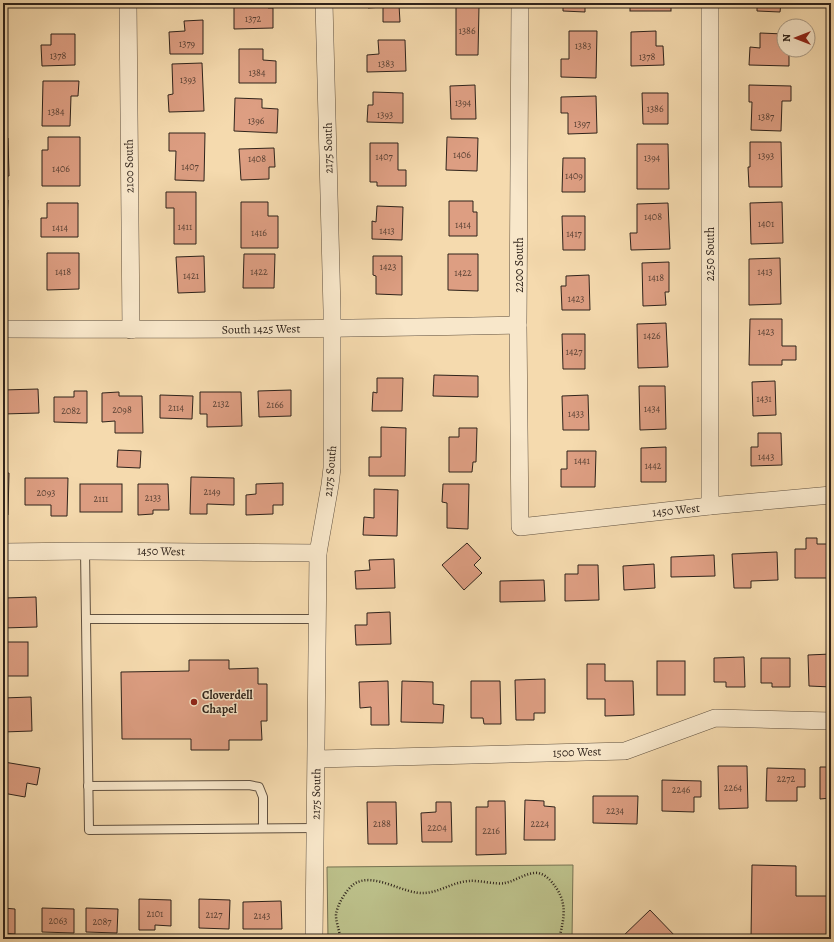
<svg xmlns="http://www.w3.org/2000/svg" width="834" height="942" font-family="Alegreya,serif">
<style>
.green{fill:#bcc08a;stroke:#767252}
.building{fill:#dd9e82;stroke:#2f231b}
.lines{fill:none;stroke-linecap:round;stroke-linejoin:round}
.service-casing{stroke:#605140;stroke-width:10}
.minor-casing{stroke:#605140;stroke-width:18}
.path{stroke:#2f231b;stroke-width:2.5;stroke-dasharray:1 2;stroke-linecap:butt}
.service{stroke:#f8e7ca;stroke-width:8}
.minor{stroke:#f8e7ca;stroke-width:17}
.poi-dot{fill:#8f2418;stroke:#f8e7ca;stroke-width:1.5}
.labels{text-anchor:middle;dominant-baseline:central;stroke-width:3;stroke-linejoin:round;paint-order:stroke}
.number-label{font-size:10px;fill:#5a4235}
.street-label{font-size:12px;fill:#2f231b;stroke:#f8e7ca}
.poi-label{font-size:12px;font-weight:bold;fill:#2f231b;stroke:#f8e7ca;text-anchor:start}
</style>
<rect width="100%" height="100%" fill="#f5daae"/>
<filter id="stains"><feTurbulence type="fractalNoise" baseFrequency=".005" numOctaves="4"/><feColorMatrix values="0 0 0 0 .2 0 0 0 0 .09 0 0 0 0 .02 0 0 0 .5 -.17"/></filter>
<radialGradient id="worn" r=".72"><stop offset=".6" stop-color="#630" stop-opacity="0"/><stop offset="1" stop-color="#630" stop-opacity=".3"/></radialGradient>
<path class="green" d="M573 865 572 939H328L327 867Z"/>
<g class="building">
<rect x="48" y="3" width="34" height="3"/>
<path d="M234 3H267L268 8H273V28L234 29Z"/>
<path d="M368 3H394V5H399L400 22H383V7L368 8Z"/>
<path d="M563 3H585V12L563 11Z"/>
<rect x="630" y="3" width="41" height="8"/>
<path d="M757 3H781L780 12 757 11Z"/>
<path d="M456 6H479L478 55H456Z"/>
<path d="M203 20V54H170L169 32 185 31 184 21Z"/>
<path d="M569 31H597L596 78 561 77V59H569Z"/>
<path d="M656 31V46H663L664 65 631 66V32Z"/>
<path d="M760 33 784 34V50H789V66L749 65 750 47 760 48Z"/>
<path d="M51 34H75V65L42 66 41 45H51Z"/>
<path d="M378 40H405L406 71 367 72V55L379 54Z"/>
<path d="M239 49H263V60L276 61V83H239Z"/>
<path d="M202 63 204 111 169 112 168 95 173 94 172 64Z"/>
<path d="M43 81H79L78 96H71L70 126H42Z"/>
<path d="M475 85 476 119H451L450 86Z"/>
<path d="M749 85 791 86V101H782L781 131 751 130 752 102H749Z"/>
<path d="M373 92 403 93V123L367 122 368 105H373Z"/>
<path d="M642 93H668V124H643Z"/>
<path d="M596 96 597 133 568 134V113H561V97Z"/>
<path d="M235 98 262 99V108L278 109 277 133 234 131Z"/>
<path d="M169 133H205L204 181 175 180 176 151H169Z"/>
<path d="M48 137H80V186H42V150H48Z"/>
<path d="M447 137 478 138 477 171 446 170Z"/>
<path d="M8 138 9 176H3V139Z"/>
<path d="M829 141H831V172H828Z"/>
<path d="M750 142H781L782 187H749L748 167H750Z"/>
<path d="M370 143H398V170H406V186H377V182H370Z"/>
<path d="M637 144H668L669 189H637Z"/>
<path d="M274 148 275 167H269V179L241 180 239 149Z"/>
<path d="M563 158H585V192H562Z"/>
<rect x="828" y="191" width="3" height="44"/>
<path d="M166 192H196V244H174V208H166Z"/>
<path d="M3 200H8L6 242H3Z"/>
<path d="M449 201H473V212H477V236H449Z"/>
<path d="M241 202H268V216H278V248H241Z"/>
<path d="M782 202 783 243 751 244 750 203Z"/>
<path d="M47 203H78V237H41V218H47Z"/>
<path d="M668 203 670 249 631 250 630 233H637V204Z"/>
<path d="M377 206 403 207 402 240 372 239V221L376 222Z"/>
<path d="M562 216H585V250H563Z"/>
<path d="M47 253H79V289L47 290Z"/>
<path d="M244 254H275L274 288H243Z"/>
<path d="M448 254H478V291L448 290Z"/>
<path d="M204 256 205 292 178 293 176 257Z"/>
<path d="M373 256H402V295L376 294V276L373 275Z"/>
<rect x="3" y="258" width="4" height="36"/>
<path d="M780 258 781 304 749 305V259Z"/>
<path d="M669 262V292H665L666 305 643 306 642 263Z"/>
<path d="M589 275 590 310H562L561 286H566V276Z"/>
<path d="M827 307H831V355H828Z"/>
<path d="M750 319H782V346H796V360H782V365H749Z"/>
<path d="M666 323 668 367 638 368 637 324Z"/>
<path d="M562 334H585V369H563Z"/>
<path d="M434 375 478 376V397L433 396Z"/>
<path d="M377 378H403L402 411H372L373 392 377 393Z"/>
<path d="M775 381 776 415 753 416 752 382Z"/>
<path d="M639 386H665L666 429 640 430Z"/>
<path d="M38 389 39 413 3 414V390Z"/>
<path d="M291 390V416L259 417 258 391Z"/>
<path d="M74 391H87V423L54 422V397H74Z"/>
<path d="M119 392V396H142L143 433H115V421L102 422V393Z"/>
<path d="M200 392H241L242 426 207 427V414H200Z"/>
<path d="M160 395 193 396 192 419 160 418Z"/>
<path d="M588 395 589 430H563L562 396Z"/>
<path d="M381 427 406 428 405 476H369V457H381Z"/>
<path d="M459 428H477L476 462H473L472 472H449V437H459Z"/>
<rect x="828" y="431" width="3" height="35"/>
<path d="M758 433H781L782 465 751 466V447H758Z"/>
<path d="M666 447V482H641V448Z"/>
<path d="M118 450 141 451 140 468 117 467Z"/>
<path d="M567 451H596L595 487H561V469H567Z"/>
<path d="M3 473H9L8 515H3Z"/>
<path d="M191 477 234 478V505L207 504V514H190Z"/>
<path d="M25 478H68L67 516H51V505H25Z"/>
<path d="M283 483V505H273V514L246 515V495L256 494V484Z"/>
<rect x="80" y="484" width="42" height="28"/>
<path d="M138 484H168L169 510H153V514L138 515Z"/>
<path d="M443 484H469L468 529 447 528V503L442 502Z"/>
<path d="M374 489 398 490 397 536 363 535 364 517 374 518Z"/>
<path d="M806 538H817V544H831V578H795V549H806Z"/>
<path d="M467 543 481 558 474 565 482 573 464 590 442 565Z"/>
<path d="M777 552 778 580 751 581V588H734L732 554Z"/>
<path d="M714 555 715 576 671 577V557Z"/>
<path d="M394 559 395 588 356 589 355 571 370 570 369 560Z"/>
<path d="M654 564 655 588 624 590 623 566Z"/>
<path d="M578 565H598L599 600 565 601V574H578Z"/>
<path d="M544 580 545 601 500 602V581Z"/>
<path d="M36 597 37 627 3 628V606H5V598Z"/>
<path d="M390 612 391 644 356 645 355 625H367V613Z"/>
<rect x="3" y="642" width="25" height="34"/>
<path d="M831 654V687L809 686 808 655Z"/>
<path d="M744 657 745 687H726V682H714V658Z"/>
<path d="M761 658H790V687H772V683H761Z"/>
<path d="M189 660H229V669L258 668V684H267V721H261L262 740H229V750H191V739H122L121 672 189 671Z"/>
<rect x="657" y="661" width="28" height="34"/>
<path d="M587 664H605V681H633L634 715 605 716V699H587Z"/>
<path d="M545 679V713H534V720H516L515 680Z"/>
<path d="M388 681 389 725H371V707L360 708 359 682Z"/>
<path d="M402 681 433 682V704L444 705 443 723 401 722Z"/>
<path d="M471 681H500L501 724H484L483 718H471Z"/>
<path d="M31 697 32 731 3 732V698Z"/>
<path d="M4 762 40 768 37 785 27 783 25 797 3 793Z"/>
<path d="M718 766H747L748 808 719 809Z"/>
<path d="M820 767H831V798L820 799Z"/>
<path d="M767 768 805 769V787H797V801H766Z"/>
<path d="M662 780 701 781V797H694V812L662 811Z"/>
<path d="M593 796H638L637 824 593 823Z"/>
<path d="M525 800 544 801V806L555 807V840H524Z"/>
<path d="M488 801H505L506 854 476 855V807H488Z"/>
<path d="M367 802H396L397 844H368Z"/>
<path d="M436 802H451L452 842H422L421 813 436 812Z"/>
<path d="M752 865 796 866V896H831V939H751Z"/>
<path d="M139 899 171 900V926L155 925V930H139Z"/>
<path d="M199 899 230 900 229 929 199 928Z"/>
<path d="M281 901 282 929H243V902Z"/>
<path d="M3 908 15 909V934L3 933Z"/>
<path d="M42 908 74 909V933L42 932Z"/>
<path d="M86 908 118 909 117 933 86 932Z"/>
<path d="M650 910 678 939H620Z"/>
</g>
<g class="lines">
<g class="service-casing">
<g id="service">
<path d="M85 551 89 830 316 828"/>
<path d="M86 619H316"/>
<path d="M88 786 249 785 259 787 263 797V828"/>
</g>
</g>
<g class="minor-casing">
<g id="minor">
<path d="M128 3 131 330"/>
<path d="M520 3 518 325 520 527 710 506 831 495"/>
<path d="M710 3V506"/>
<path d="M3 329C175 330 347 329 518 325"/>
<path d="M3 552 85 551 318 553"/>
<path d="M317 759 625 751 715 718 831 721"/>
<path d="M314 939 318 553 330 485 332 468V310L324 3"/>
</g>
</g>
<path class="path" d="M340 939C340 931 336 923 336 915 337 905 346 890 354 884 374 871 404 895 425 893 440 892 453 882 469 881 480 880 496 885 505 883 515 881 524 874 534 873 540 872 546 876 550 880 568 900 565 915 559 939"/>
<use href="#service" class="service"/>
<use href="#minor" class="minor"/>
</g>
<circle class="poi-dot" cx="194" cy="702" r="4"/>
<g class="labels">
<g class="number-label">
<text x="253" y="18">1372</text>
<text x="467" y="30">1386</text>
<text x="187" y="43">1379</text>
<text x="583" y="45">1383</text>
<text x="58" y="55">1378</text>
<text x="647" y="56">1378</text>
<text x="386" y="63">1383</text>
<text x="257" y="72">1384</text>
<text x="188" y="79">1393</text>
<text x="463" y="102">1394</text>
<text x="655" y="108">1386</text>
<text x="56" y="111">1384</text>
<text x="385" y="114">1393</text>
<text x="766" y="116">1387</text>
<text x="256" y="120">1396</text>
<text x="582" y="123">1397</text>
<text x="462" y="154">1406</text>
<text x="766" y="155">1393</text>
<text x="384" y="156">1407</text>
<text x="652" y="157">1394</text>
<text x="257" y="158">1408</text>
<text x="190" y="166">1407</text>
<text x="61" y="168">1406</text>
<text x="574" y="175">1409</text>
<text x="653" y="216">1408</text>
<text x="766" y="223">1401</text>
<text x="463" y="224">1414</text>
<text x="185" y="226">1411</text>
<text x="60" y="227">1414</text>
<text x="387" y="230">1413</text>
<text x="259" y="232">1416</text>
<text x="574" y="233">1417</text>
<text x="388" y="266">1423</text>
<text x="63" y="271">1418</text>
<text x="259" y="271">1422</text>
<text x="765" y="271">1413</text>
<text x="463" y="272">1422</text>
<text x="191" y="275">1421</text>
<text x="656" y="277">1418</text>
<text x="576" y="298">1423</text>
<text x="766" y="331">1423</text>
<text x="652" y="335">1426</text>
<text x="574" y="351">1427</text>
<text x="764" y="398">1431</text>
<text x="221" y="403">2132</text>
<text x="275" y="404">2166</text>
<text x="176" y="407">2114</text>
<text x="652" y="408">1434</text>
<text x="122" y="409">2098</text>
<text x="71" y="410">2082</text>
<text x="576" y="413">1433</text>
<text x="766" y="456">1443</text>
<text x="582" y="460">1441</text>
<text x="653" y="465">1442</text>
<text x="212" y="491">2149</text>
<text x="46" y="492">2093</text>
<text x="153" y="497">2133</text>
<text x="101" y="498">2111</text>
<text x="786" y="778">2272</text>
<text x="733" y="787">2264</text>
<text x="681" y="789">2246</text>
<text x="615" y="810">2234</text>
<text x="382" y="823">2188</text>
<text x="540" y="823">2224</text>
<text x="437" y="827">2204</text>
<text x="491" y="830">2216</text>
<text x="155" y="913">2101</text>
<text x="214" y="914">2127</text>
<text x="262" y="915">2143</text>
<text x="58" y="920">2063</text>
<text x="102" y="921">2087</text>
</g>
<g class="street-label">
<text transform="translate(328 148) rotate(-91)">2175 South</text>
<text transform="translate(129 166) rotate(-91)">2100 South</text>
<text transform="translate(710 254) rotate(-90)">2250 South</text>
<text transform="translate(519 265) rotate(-90)">2200 South</text>
<text transform="translate(261 329) rotate(-1)">South 1425 West</text>
<text transform="translate(330 471) rotate(-85)">2175 South</text>
<text transform="translate(676 510) rotate(-6)">1450 West</text>
<text transform="translate(161 551) rotate(1)">1450 West</text>
<text transform="translate(577 752) rotate(-2)">1500 West</text>
<text transform="translate(316 794) rotate(-89)">2175 South</text>
</g>
<g class="poi-label">
<text x="202" y="695">Cloverdell<tspan x="202" dy="14">Chapel</tspan></text>
</g>
</g>
<rect width="834" height="942" fill="none" stroke="#f5daae" stroke-width="16"/>
<rect x="4" y="4" width="826" height="934" fill="none" stroke="#2f231b" stroke-width="2"/>
<rect x="8" y="8" width="818" height="926" fill="none" stroke="#2f231b"/>
<g transform="translate(796 38) rotate(270)"><circle r="19" fill="#f8e7ca" stroke="#a89984"/>
<path d="M0-3L7 15L0 10L-7 15Z" fill="#8f2418"/>
<text y="-6" font-size="11" font-weight="bold" text-anchor="middle" fill="#2f231b">N</text>
</g>
<rect width="100%" height="100%" filter="url(#stains)"/>
<rect width="100%" height="100%" fill="url(#worn)"/>
</svg>
